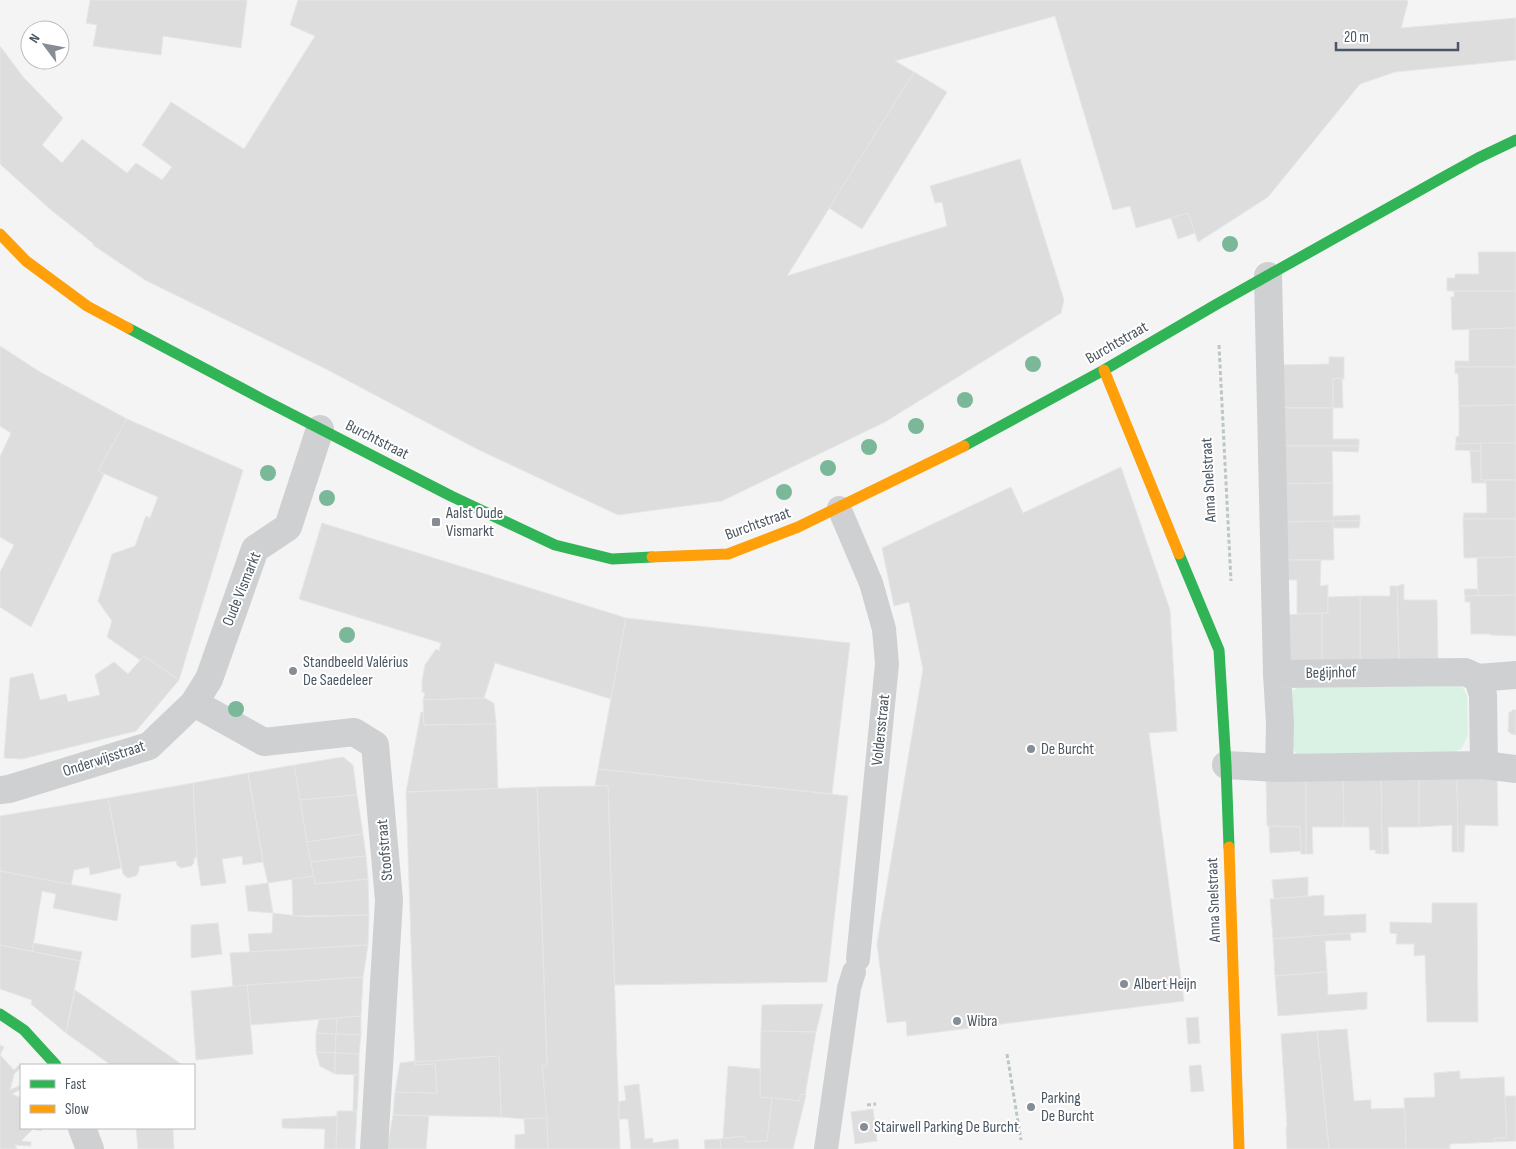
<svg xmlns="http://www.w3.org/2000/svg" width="1516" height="1149" font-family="'Sofia Sans Condensed',sans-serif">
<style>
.green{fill:#d9f2e3}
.building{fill:#ddddde;stroke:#e5e6e7}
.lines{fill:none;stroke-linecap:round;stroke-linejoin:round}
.path{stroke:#bcc7c4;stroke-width:3;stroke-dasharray:4 2.5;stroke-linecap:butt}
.lane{stroke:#ced0d2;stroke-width:24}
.street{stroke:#ced0d2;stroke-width:28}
.fast{stroke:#30b455;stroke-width:11}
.slow{stroke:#ff9f0a;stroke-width:11}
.tree{fill:#7ab899}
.poi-dot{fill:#868d94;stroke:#fff;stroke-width:2}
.labels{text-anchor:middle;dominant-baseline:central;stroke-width:4;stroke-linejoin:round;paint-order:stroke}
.street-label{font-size:16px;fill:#4a5661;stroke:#fff}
.poi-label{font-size:16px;fill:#4a5661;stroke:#fff;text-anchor:start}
</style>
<rect width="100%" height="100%" fill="#f4f4f4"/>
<path class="green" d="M1461 685 1467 695 1468 735 1462 748 1452 754H1297L1290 746 1287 698 1292 691 1302 686Z"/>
<g class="building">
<path d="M90 0H247L241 48 163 36 161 55 93 46 97 25 86 23Z"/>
<path d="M298 0H1407L1408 2 1401 28 1516 18V60L1395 72 1360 84 1268 197 1198 242 1188 213 1136 228 1130 206 1113 210 1055 16 895 61 914 72 787 276 947 226 942 202 935 203 930 186 1020 159 1064 300 1061 313 885 422 722 501 618 515 477 449 328 370 145 280 93 245 94 244 51 210 0 164V46L24 78 63 118 42 145 62 163 82 139 127 173 136 163 162 180 172 167 142 145 171 102 244 149 315 36 290 25Z"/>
<path d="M914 72 947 92 862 229 829 208Z"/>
<path d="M1188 213 1195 233 1178 239 1171 218Z"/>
<path d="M1478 252H1516V291H1447V278H1455V274H1479Z"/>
<path d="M1454 291H1516V328L1452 330 1451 297H1454Z"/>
<path d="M1516 328V367H1455V361H1469V329Z"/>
<path d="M0 346 40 372 127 419 98 471 104 474 31 627 0 607V572L14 545 0 537V457L11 433 0 426Z"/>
<path d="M1329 357H1344V379H1333V408H1280L1281 365 1329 364Z"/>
<path d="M1455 367H1516V405L1459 406 1458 373 1455 374Z"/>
<path d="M1342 378 1343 408H1333V379Z"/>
<path d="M1516 405V443L1456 444V437L1459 436V406Z"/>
<path d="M1280 408H1333V439H1359V446H1281Z"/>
<path d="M127 419 243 470 179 680 144 656 140 660 107 637 112 621 98 601 112 554 135 546 146 516 150 518 158 497 98 471Z"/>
<path d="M1481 443V451L1455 450 1456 444Z"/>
<rect x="1481" y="443" width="35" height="37"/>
<path d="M1281 446H1359L1358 452 1332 451 1333 483 1281 484Z"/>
<path d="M1470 451H1481V480H1486V483H1472Z"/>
<path d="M1121 467 1170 610 1177 731 1149 733 1184 1001 907 1036 906 1021 887 1023 877 944 923 669 909 602 894 606 882 548 1011 487 1023 513Z"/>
<path d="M1486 480H1516V519H1463L1464 513H1487Z"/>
<path d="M1333 483V516L1360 515V521L1282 522 1281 484Z"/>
<path d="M1463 519H1516V557L1464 558Z"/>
<path d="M1333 521 1334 560H1282V522Z"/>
<path d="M1333 521H1360L1359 528H1333Z"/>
<path d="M322 523 626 618 611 699 495 663 484 698 423 700 425 693 422 692V681L425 665 434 652 436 649 439 651 441 643 299 599Z"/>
<path d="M1516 557V595L1478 596 1477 558Z"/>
<path d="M1282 560H1321L1320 586 1328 585V613L1297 614V580H1282Z"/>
<path d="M1404 584V600H1437L1438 662H1399L1397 586Z"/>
<path d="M1390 586H1397L1399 662H1360V596H1390Z"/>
<path d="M1464 589H1478V596H1465Z"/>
<path d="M1516 595V636L1491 635 1490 634H1471L1470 602H1465V596Z"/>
<path d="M1360 596V662L1322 663V613H1328V597Z"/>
<path d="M1322 613V663H1283L1282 615Z"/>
<path d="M626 618 850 643 832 794 598 769Z"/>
<path d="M144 656 179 680 136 731 22 759 4 758 10 678 33 673 40 700 66 694 68 702 100 695 95 675 114 662 128 674Z"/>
<path d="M484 698 494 703 496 724 424 725 423 700Z"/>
<path d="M1512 710H1516V735L1511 734 1510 732H1508L1509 712H1511Z"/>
<path d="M421 712H423L424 725 496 724 498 789 406 792Z"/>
<path d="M343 757 353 765 357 795 300 800 294 765Z"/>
<path d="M294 765 307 842 314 876 268 883 263 862 248 773Z"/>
<path d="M598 769 848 796 827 982 614 985 608 786H595Z"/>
<path d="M248 773 263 862 243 865 242 856 222 859 226 883 201 886 197 858 193 783Z"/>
<path d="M1419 775H1457L1458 852H1452V825L1419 827Z"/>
<path d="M1419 775V827H1388L1389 854H1382L1381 776Z"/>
<path d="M1457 775H1497L1498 826 1465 825 1464 852H1458Z"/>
<path d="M1343 776 1344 827H1312L1313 854H1306V777Z"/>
<path d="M1343 776H1381L1382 854 1375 853 1376 850H1370L1369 827H1344Z"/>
<path d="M1266 777H1306V854H1301L1300 827 1267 826Z"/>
<path d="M193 783 197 858H194V863L191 866 181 868 177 865 176 861 139 866V871L136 876 128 878 123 874 108 798Z"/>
<path d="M595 786H608L620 1149H548L542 1066H547L537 787Z"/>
<path d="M537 787 547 1066H542L547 1118 524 1119 501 1117 499 1056 415 1062 406 792Z"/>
<path d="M357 795 363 834 307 842 300 800Z"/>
<path d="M108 798 121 868 90 875 89 867 74 870 71 885 0 871V816Z"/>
<path d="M1269 826 1300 827 1301 851 1270 853Z"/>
<path d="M363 834 366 856 311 862 307 842Z"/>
<path d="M366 856 368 879 315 884 311 862Z"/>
<path d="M0 871 121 894 117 921 53 908 56 894 42 891 32 952 0 945Z"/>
<path d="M314 876 315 884 368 879 369 915 293 916 292 879Z"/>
<path d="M1308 877V896L1274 899 1272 880Z"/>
<path d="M268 883 273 913 248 911 245 886Z"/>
<path d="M1324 895V916L1366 914V932L1273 939 1270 899Z"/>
<path d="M1432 903H1477L1478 1022H1427L1425 955 1414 956V944H1396L1397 934 1390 933V922L1432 923Z"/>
<path d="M273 913 305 917 369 915 368 945 250 952 248 934 272 933Z"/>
<path d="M218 923 222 954 191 958V925Z"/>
<path d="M1350 933 1351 940 1325 941 1327 972 1275 976 1273 939Z"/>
<path d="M34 943 82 952 80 961 32 952Z"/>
<path d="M0 945 80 961 66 1033 31 1004 32 1000 0 989Z"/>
<path d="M368 945 363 977 233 987 230 953Z"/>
<path d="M1327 972 1328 995 1367 992V1009L1278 1016 1275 976Z"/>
<path d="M363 977 361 1016 251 1025 247 985Z"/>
<path d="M247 985 253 1054 196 1060 191 991Z"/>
<path d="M75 990 181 1064 174 1065H111L66 1033Z"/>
<path d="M823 1004 816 1032 761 1031 762 1005Z"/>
<path d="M361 1016V1035L336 1034 337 1018Z"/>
<path d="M1198 1017 1200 1043 1188 1044 1186 1018Z"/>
<path d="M337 1018 336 1034 316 1033 319 1020Z"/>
<path d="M1347 1029 1354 1101 1371 1100V1109L1405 1108 1406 1149H1329L1317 1031Z"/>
<path d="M761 1031 816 1032 805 1095 801 1094 799 1101 760 1097Z"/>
<path d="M1317 1031 1329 1149H1287L1286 1128 1287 1126 1281 1034Z"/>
<path d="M316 1033 336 1034 335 1053 316 1052Z"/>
<path d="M336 1034 361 1035 359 1054 335 1053Z"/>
<path d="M0 1045 4 1047 0 1055 14 1070 19 1065 21 1068 14 1074 10 1090 21 1085V1089L12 1094 21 1098V1128H42L41 1131 33 1129 21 1141 31 1142V1146L15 1145 17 1149H0Z"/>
<path d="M316 1052 335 1053V1074L320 1066Z"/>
<path d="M335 1053 359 1054V1075L335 1074Z"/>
<path d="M499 1056 501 1117 393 1115 395 1092 437 1093 435 1064 415 1065V1062Z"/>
<path d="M415 1061V1065L435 1064 437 1093 395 1092 400 1063Z"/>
<path d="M1201 1065 1204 1091 1191 1092 1189 1066Z"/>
<path d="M728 1066 760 1069V1097L772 1098 767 1141 746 1142 745 1136 723 1138Z"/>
<path d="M1460 1071V1079L1504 1077 1507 1138H1494L1495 1142 1450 1144V1149H1406L1404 1098 1435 1097 1434 1073Z"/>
<path d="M354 1075H359L357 1111H353Z"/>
<path d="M639 1084 645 1139 653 1138V1143L678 1139 679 1149H631L628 1119H619V1102L626 1100 624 1086Z"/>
<path d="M801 1094 806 1095 793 1149H721L720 1139 745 1136 746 1142 767 1141 772 1098 799 1101Z"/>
<path d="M1505 1096H1516V1141L1495 1142 1494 1138H1507Z"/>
<path d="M873 1109 877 1141 855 1144 851 1112Z"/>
<path d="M337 1111H357L355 1149H336Z"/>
<path d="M393 1115 429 1116 426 1149H387Z"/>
<path d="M337 1116 336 1149H324L325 1129 282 1128V1119Z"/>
<path d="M547 1118 548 1149H515V1135L525 1134 524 1119Z"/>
<path d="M136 1128H173L174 1149H138Z"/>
<path d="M720 1139 721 1149H705L704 1140Z"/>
</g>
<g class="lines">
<g class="path">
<path d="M1219 345 1231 581"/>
<path d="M1007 1054 1021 1140"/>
<path d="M867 1105 876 1104"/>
</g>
<g class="lane">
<path d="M839 508 871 583 884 629 887 664 858 959"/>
<path d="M826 1149 849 988 854 972"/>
</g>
<g class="street">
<path d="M1268 276 1277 674"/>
<path d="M1478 678 1516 675"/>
<path d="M194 703 264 742 354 732 375 745 389 900 374 1149"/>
<path d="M1226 765 1279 768 1280 723 1277 674 1465 672 1478 678 1483 695 1484 765 1279 768"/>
<path d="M1484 765 1516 769"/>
<path d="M0 790 9 789 149 746 194 703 209 679 255 549 288 527 320 429"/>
<path d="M82 1128 90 1149"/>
</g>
<g class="fast">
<path d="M128 328 262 399 451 496 555 545 612 559 652 557"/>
<path d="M964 446 1104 370 1217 304 1440 179 1478 158 1516 140"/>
<path d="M1179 554 1219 650 1226 765 1229 847"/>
<path d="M0 1014 24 1030 56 1065"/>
</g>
<g class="slow">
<path d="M0 234 26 261 87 306 128 328"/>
<path d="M1104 370 1179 554"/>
<path d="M652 557 728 554 798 527 964 446"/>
<path d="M1229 847 1239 1149"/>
</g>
</g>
<g class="tree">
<circle cx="1230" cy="244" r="8"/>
<circle cx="1033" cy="364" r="8"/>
<circle cx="965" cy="400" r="8"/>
<circle cx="916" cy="426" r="8"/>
<circle cx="869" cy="447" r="8"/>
<circle cx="828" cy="468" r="8"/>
<circle cx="268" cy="473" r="8"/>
<circle cx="784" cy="492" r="8"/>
<circle cx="327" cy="498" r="8"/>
<circle cx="347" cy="635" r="8"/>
<circle cx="236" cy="709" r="8"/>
</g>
<g class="poi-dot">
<rect x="431" y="517" width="10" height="10" rx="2.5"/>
<circle cx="293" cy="671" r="5"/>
<circle cx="1031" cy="749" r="5"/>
<circle cx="1124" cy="984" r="5"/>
<circle cx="957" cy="1021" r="5"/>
<circle cx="1031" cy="1107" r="5"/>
<circle cx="864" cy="1127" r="5"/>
</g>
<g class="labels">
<g class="street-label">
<text transform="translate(1117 343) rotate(-30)">Burchtstraat</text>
<text transform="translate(377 440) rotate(27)">Burchtstraat</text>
<text transform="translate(1209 480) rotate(-93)">Anna Snelstraat</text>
<text transform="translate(758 524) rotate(-20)">Burchtstraat</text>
<text transform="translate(242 589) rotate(-68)">Oude Vismarkt</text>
<text transform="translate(1331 673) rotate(-1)">Begijnhof</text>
<text transform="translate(881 730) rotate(-84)">Voldersstraat</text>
<text transform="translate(104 759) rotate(-18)">Onderwijsstraat</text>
<text transform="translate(385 850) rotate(-95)">Stoofstraat</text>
<text transform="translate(1214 900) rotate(-92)">Anna Snelstraat</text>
</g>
<g class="poi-label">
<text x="446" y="513">Aalst Oude<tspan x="446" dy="18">Vismarkt</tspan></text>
<text x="303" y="662">Standbeeld Valérius<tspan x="303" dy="18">De Saedeleer</tspan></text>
<text x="1041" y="749">De Burcht</text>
<text x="1134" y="984">Albert Heijn</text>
<text x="967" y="1021">Wibra</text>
<text x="1041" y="1098">Parking<tspan x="1041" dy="18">De Burcht</tspan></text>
<text x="874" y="1127">Stairwell Parking De Burcht</text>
</g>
</g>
<rect x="20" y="1064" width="175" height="65" fill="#ffffff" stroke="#b7bbc0"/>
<rect x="30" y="1080" width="25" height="8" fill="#30b455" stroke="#b7bbc0"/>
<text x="65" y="1089" font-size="15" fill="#4a5661">Fast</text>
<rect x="30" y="1105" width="25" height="8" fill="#ff9f0a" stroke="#b7bbc0"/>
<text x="65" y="1114" font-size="15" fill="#4a5661">Slow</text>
<g transform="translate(45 45) rotate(302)"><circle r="24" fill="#ffffff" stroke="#b7bbc0"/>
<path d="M0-4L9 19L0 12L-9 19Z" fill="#868d94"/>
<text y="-8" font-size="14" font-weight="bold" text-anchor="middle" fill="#4a5661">N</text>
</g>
<path d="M1336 42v8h122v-8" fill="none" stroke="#4a5661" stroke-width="2.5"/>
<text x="1344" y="42" font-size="15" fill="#4a5661" stroke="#ffffff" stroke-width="4" paint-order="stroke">20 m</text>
</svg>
